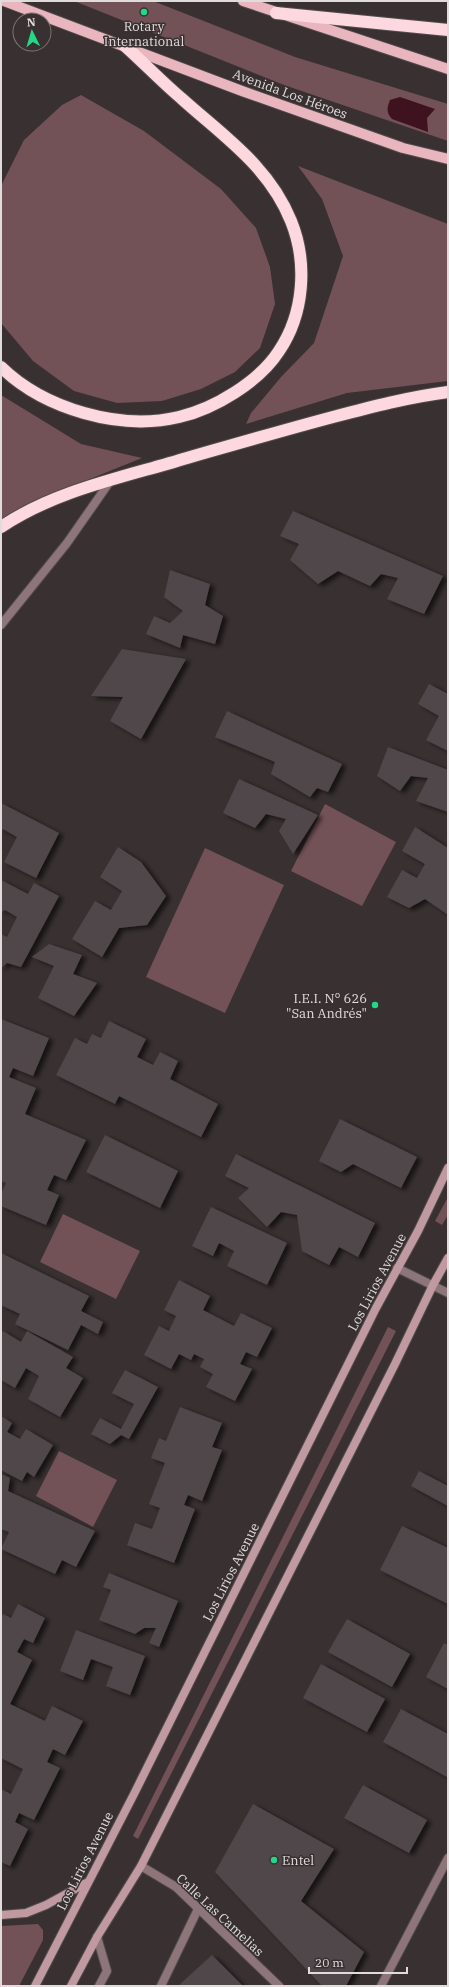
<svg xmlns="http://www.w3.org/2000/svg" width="449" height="1987" font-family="'IBM Plex Serif',serif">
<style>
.green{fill:#725157}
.water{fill:#3e121e}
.building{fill:#504748;filter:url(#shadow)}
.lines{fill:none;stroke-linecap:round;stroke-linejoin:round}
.lane-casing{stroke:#534c4c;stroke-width:10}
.street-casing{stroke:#534c4c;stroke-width:10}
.secondary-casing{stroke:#534c4c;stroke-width:10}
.primary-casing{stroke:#534c4c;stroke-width:12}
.highway-casing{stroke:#534c4c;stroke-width:14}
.lane{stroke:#8d7579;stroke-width:8}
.street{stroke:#8d7579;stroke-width:8}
.secondary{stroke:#c19aa1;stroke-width:8}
.primary{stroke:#e9b6bf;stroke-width:10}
.highway{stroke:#fdd8de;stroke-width:12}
.poi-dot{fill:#22d887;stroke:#383031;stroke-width:1.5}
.labels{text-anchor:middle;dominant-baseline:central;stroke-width:3;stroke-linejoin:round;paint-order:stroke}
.poi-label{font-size:13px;fill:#e1dcdc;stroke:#383031}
.street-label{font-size:13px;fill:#e1dcdc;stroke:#383031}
</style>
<defs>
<filter id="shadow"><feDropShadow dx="4.5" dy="2.5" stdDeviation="2" flood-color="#0009"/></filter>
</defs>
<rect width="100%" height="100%" fill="#383031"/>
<g class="green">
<path d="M74 1H153L295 57 448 104V141L284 85Z"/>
<path d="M81 95 144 131 221 189 256 228 270 267 275 304 260 348 235 372 201 389 162 401 117 403 74 391 33 361 1 323V186L24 140 62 105Z"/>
<path d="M298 166 448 224V381L347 393 246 424 251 413 281 377 314 343 343 256 322 199Z"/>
<path d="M1 395 81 444 142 458 80 483 1 520Z"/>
<path d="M325 804 396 842 362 906 291 871Z"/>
<path d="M205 848 284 885 225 1013 146 977Z"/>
<path d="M448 1197V1215L442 1225 435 1221Z"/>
<path d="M63 1214 140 1251 116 1299 40 1262Z"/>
<path d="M388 1327 396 1331 138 1839 133 1836Z"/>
<path d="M59 1451 117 1480 93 1527 36 1496Z"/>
<path d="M38 1924 43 1930V1940L19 1986H1V1926Z"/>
</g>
<path class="water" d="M400 97 435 109 427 118 428 132 392 119C386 112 387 108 390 100Z"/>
<g class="building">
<path d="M293 511 443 576 424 614 387 599 398 578 381 574 370 586 338 571 318 584 290 560 299 544 280 536Z"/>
<path d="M170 570 210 584 205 605 223 616 215 644 183 635 180 648 146 634 154 616 170 623 183 611 164 597Z"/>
<path d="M122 649 186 659 141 739 110 721 123 697 91 696Z"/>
<path d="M429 684 448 694V751L426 740 439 716 418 704Z"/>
<path d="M227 711 342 764 328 792 317 788 310 797 271 774 275 762 215 737Z"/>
<path d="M388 747 448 770V812L416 801 428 778 411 776 400 791 377 776Z"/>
<path d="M239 779 318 815 293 854 279 831 286 819 266 814 255 828 223 813Z"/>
<path d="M1 803 59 833 36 878 4 862 17 837 3 829 1 831Z"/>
<path d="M415 827 448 848V915L425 899 409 908 387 897 402 870 417 878 425 864 402 851Z"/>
<path d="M118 847 141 862 166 896 147 925 119 928 102 957 72 939 95 901 111 910 122 891 100 877Z"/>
<path d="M1 880 28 894 34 883 59 896 21 967 7 963 1 968V934L7 937 17 917 5 910 1 912Z"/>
<path d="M49 944 82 955 73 974 97 983 74 1016 38 998 54 966 32 957Z"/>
<path d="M1 1019 49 1038 33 1076 13 1068 9 1077 36 1088 25 1114 86 1140 66 1180 54 1175 47 1190 59 1195 46 1225 1 1206V1194L6 1183 1 1181Z"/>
<path d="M109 1021 146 1039 137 1057 153 1065 160 1052 178 1061 170 1079 218 1104 201 1137 119 1096 115 1104 56 1075 75 1038 87 1044 92 1034 101 1038Z"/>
<path d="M340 1119 417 1157 401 1188 353 1164 341 1172 319 1161Z"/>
<path d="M105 1135 178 1171 160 1208 86 1172Z"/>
<path d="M236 1154 375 1223 358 1257 339 1247 329 1265 302 1251 297 1215 281 1212 267 1227 238 1198 249 1188 225 1176Z"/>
<path d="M211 1207 287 1243 267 1285 227 1266 234 1251 219 1243 213 1256 192 1246Z"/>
<path d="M1 1253 89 1296 81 1311 103 1322 98 1334 81 1325 68 1350 15 1324 20 1314 1 1305Z"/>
<path d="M179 1280 210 1296 203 1310 234 1326 241 1313 272 1328 257 1357 246 1352 240 1364 252 1369 235 1401 206 1387 213 1374 200 1367 204 1359 194 1354 191 1360 179 1354 171 1369 144 1355 159 1326 169 1331 176 1316 164 1310Z"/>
<path d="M3 1331 21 1342 27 1331 73 1357 66 1368 83 1378 60 1417 28 1399 39 1376 26 1368 15 1388 1 1380V1333Z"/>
<path d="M125 1370 158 1387 129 1439 121 1435 110 1444 91 1434 100 1418 121 1429 134 1404 112 1393Z"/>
<path d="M180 1407 222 1423 212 1447 222 1450 202 1501 188 1495 184 1505 195 1509 174 1563 127 1545 135 1523 152 1529 160 1508 149 1504 165 1463 151 1458 159 1438 166 1441Z"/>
<path d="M1 1416 12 1423 7 1432 20 1439 26 1429 53 1445 34 1477 27 1472 22 1481 1 1470Z"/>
<path d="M419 1471 448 1486V1506L411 1486Z"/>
<path d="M1 1474 10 1478 8 1491 95 1531 76 1567 62 1560 55 1574 1 1549 9 1532 1 1529Z"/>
<path d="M402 1526 448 1548V1604L380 1570Z"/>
<path d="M109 1573 178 1601 159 1647 149 1643 156 1628H144L135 1634 99 1620 111 1590 103 1587Z"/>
<path d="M18 1604 45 1618 33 1643 24 1639 17 1652 32 1660 10 1704 45 1721 52 1706 83 1721 65 1755 53 1749 47 1762 60 1768 34 1820 19 1813 15 1822 28 1829 10 1866 1 1862V1789L11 1794 23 1769 1 1758V1618L3 1614 11 1618Z"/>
<path d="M347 1619 410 1654 392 1687 328 1652Z"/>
<path d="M76 1630 145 1656 130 1695 106 1686 113 1667 91 1659 83 1680 60 1671Z"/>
<path d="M444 1643 448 1645V1689L426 1677Z"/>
<path d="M321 1664 385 1699 367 1732 303 1698Z"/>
<path d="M401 1709 448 1734 447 1777 383 1742Z"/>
<path d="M363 1785 427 1820 409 1853 344 1818Z"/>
<path d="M253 1804 334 1849 301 1901 364 1952 346 1986H322L215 1872Z"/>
<path d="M212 1955 243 1986H178L179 1985Z"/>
</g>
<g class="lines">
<g class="lane-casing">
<g id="lane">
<path d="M97 1937 107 1971 99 1986"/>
<path d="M161 1986 198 1909"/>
</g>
</g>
<g class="street-casing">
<g id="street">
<path d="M1 625 67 543 111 480"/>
<path d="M397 1268 448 1293"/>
<path d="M141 1866 176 1887 279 1986"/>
<path d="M381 1986 448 1858"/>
</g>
</g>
<g class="secondary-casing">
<g id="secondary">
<path d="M1 1915 26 1913 46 1905 88 1882"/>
<path d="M35 1986 134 1794 376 1308 418 1231 448 1168"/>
<path d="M71 1986 97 1937 141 1866 395 1364 433 1285 448 1258"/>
</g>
</g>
<g class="primary-casing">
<g id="primary">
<path d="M4 1 242 91 403 148 448 159"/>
<path d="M243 1 448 69"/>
</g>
</g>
<g class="highway-casing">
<g id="highway">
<path d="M276 13 448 30"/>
<path d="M1 367C44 409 120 431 179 417 214 409 259 382 279 351 304 314 308 263 291 221 269 166 223 136 181 98 162 82 144 63 125 46"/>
<path d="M1 527C56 490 125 477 187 458 236 444 284 430 333 417 371 407 409 397 448 392"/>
</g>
</g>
<use href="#lane" class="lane"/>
<use href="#street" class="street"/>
<use href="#secondary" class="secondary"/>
<use href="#primary" class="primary"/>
<use href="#highway" class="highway"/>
</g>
<g class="poi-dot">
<circle cx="144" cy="12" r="4"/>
<circle cx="375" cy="1005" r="4"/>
<circle cx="274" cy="1860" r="4"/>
</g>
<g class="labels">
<g class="poi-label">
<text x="144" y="26">Rotary<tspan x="144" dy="15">International</tspan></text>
<text x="367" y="998" text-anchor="end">I.E.I. N° 626<tspan x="367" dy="15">"San Andrés"</tspan></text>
<text x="282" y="1860" text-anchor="start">Entel</text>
</g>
<g class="street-label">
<text transform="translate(290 94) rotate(20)">Avenida Los Héroes</text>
<text transform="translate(377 1282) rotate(-62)">Los Lirios Avenue</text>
<text transform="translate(231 1572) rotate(-63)">Los Lirios Avenue</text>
<text transform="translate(85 1861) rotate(-63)">Los Lirios Avenue</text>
<text transform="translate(220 1915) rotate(43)">Calle Las Camelias</text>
</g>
</g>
<rect width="449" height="1987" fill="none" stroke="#e1dcdc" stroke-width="4"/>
<g transform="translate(32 32) rotate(355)"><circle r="19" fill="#383031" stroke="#7c7575"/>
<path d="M0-3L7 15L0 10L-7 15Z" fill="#22d887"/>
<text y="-6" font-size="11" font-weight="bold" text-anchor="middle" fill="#e1dcdc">N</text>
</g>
<path d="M309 1967v6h98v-6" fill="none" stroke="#e1dcdc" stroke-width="2"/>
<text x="315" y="1967" font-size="12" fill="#e1dcdc" stroke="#383031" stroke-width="3" paint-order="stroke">20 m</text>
</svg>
